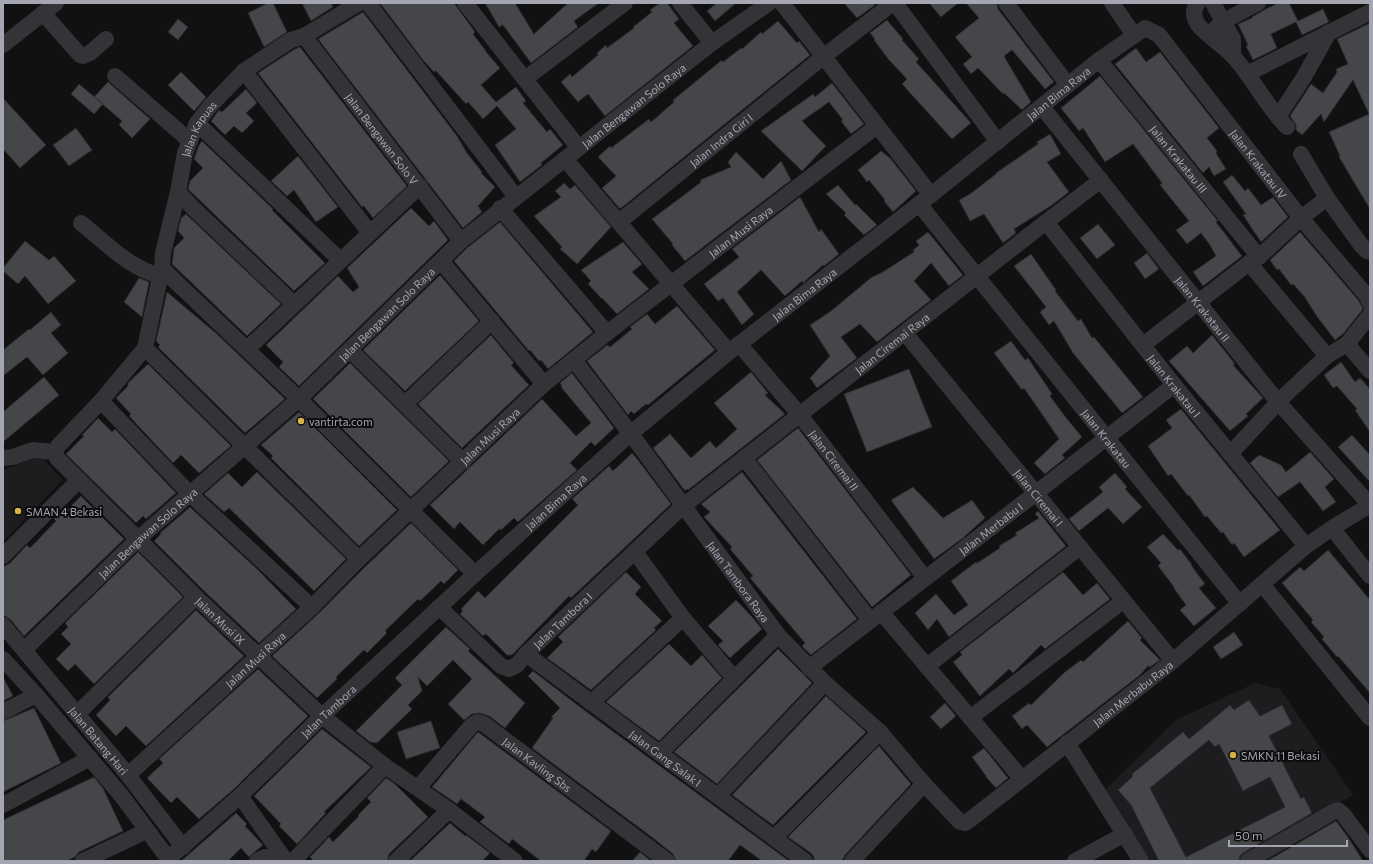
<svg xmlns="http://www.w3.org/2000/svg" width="1373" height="864" font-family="Commissioner,sans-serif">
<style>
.built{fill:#1d1d1f}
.building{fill:#45464a;stroke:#2b2b2d;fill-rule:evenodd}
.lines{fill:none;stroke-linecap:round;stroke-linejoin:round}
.minor{stroke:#343438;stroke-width:16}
.poi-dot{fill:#d9b442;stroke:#0c0c0d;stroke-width:1.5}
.labels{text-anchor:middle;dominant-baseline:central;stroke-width:4;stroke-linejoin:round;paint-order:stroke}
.street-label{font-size:11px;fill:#a4a6b1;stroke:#0c0c0d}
.poi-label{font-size:11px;fill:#a4a6b1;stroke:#0c0c0d;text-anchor:start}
</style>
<rect width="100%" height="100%" fill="#111112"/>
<g class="built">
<path d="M41 456 62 480 3 542V470Z"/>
<path d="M1255 683 1280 689 1353 795 1236 861H1149L1105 790 1176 720Z"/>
</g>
<g class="building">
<path d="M268 3H273L287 32 264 47 248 13Z"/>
<path d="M302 3H331L333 7 311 21Z"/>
<path d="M380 3H454L475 32 473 34 486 51V52L500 68 481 85 496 102 516 87 526 101 523 103 547 132 550 129 563 145 541 163 542 165 520 182 495 145 516 129 497 106 483 119 468 102 466 104 436 71 434 72 423 60Z"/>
<path d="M485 3H515L534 34 568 3H599L574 21 578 27 531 63 503 25 499 27Z"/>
<path d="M660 3H667L679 19 674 23 693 46 605 116 588 94 578 102 561 82 570 74 572 77 598 55 597 53 606 45 607 48 634 28 633 27 652 12 650 10Z"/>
<path d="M717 3H736L715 21 707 11Z"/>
<path d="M844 3H874L875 5 857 18Z"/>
<path d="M929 3H958L941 17Z"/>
<path d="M966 3H997L998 9 1054 82 1045 89 1012 50 1004 56 1031 102 1022 110 1004 93 1003 94 978 68 971 74 963 64 972 57 955 37 979 18Z"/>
<path d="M1278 3H1289L1298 21 1323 9 1329 22 1302 35 1296 22 1271 34 1277 48 1253 60 1246 46 1248 45 1238 24 1252 18V17L1264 10Z"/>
<path d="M363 12 457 136 467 153 482 172 481 173 495 187 478 206 482 212 463 228 318 39Z"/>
<path d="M178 19 188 27 178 40 168 32Z"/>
<path d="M887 20 903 39 902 40 919 59 916 62 971 123 952 139 902 84 907 79 889 60 874 40 875 39 870 33Z"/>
<path d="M778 21 797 43 799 41 810 55 620 209 602 188 616 176 598 157 610 146 611 148 649 119 651 122 674 102 673 100 722 60 723 62 741 48 742 49 761 32 762 34Z"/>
<path d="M1370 23V209L1339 157 1340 156 1329 132 1369 114 1353 80 1324 122 1321 114 1302 135 1296 130V125L1290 116 1311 84 1323 93 1337 72 1336 69 1348 64 1337 39Z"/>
<path d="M300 47 407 186 373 218 364 206 362 207 258 73 295 49Z"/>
<path d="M1136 48 1146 62 1160 52 1219 128 1207 138 1217 151 1216 153 1226 169 1214 176 1209 167 1203 173 1115 64Z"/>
<path d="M181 72 206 97 194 111 168 85Z"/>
<path d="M1100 76 1218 221 1216 222 1242 256 1203 286 1193 272 1216 256 1210 245 1201 233 1187 244 1176 230 1189 221 1160 185 1162 183 1133 144 1105 162 1083 128 1079 131 1061 108Z"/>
<path d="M108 82 150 119 132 138 119 125 122 121 94 97Z"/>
<path d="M832 83 864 124 851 134 841 121 843 120 829 102 802 121 826 146 802 171 761 131 813 94 815 97Z"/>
<path d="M79 84 103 104 94 114 71 94Z"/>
<path d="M246 89 257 103 246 113 254 121 242 133 234 126 225 135 211 121 219 110 222 112Z"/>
<path d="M3 98 46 145 20 168 3 149Z"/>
<path d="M76 128 92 150 69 166 53 145Z"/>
<path d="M1050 134 1061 154 1047 162 1069 192 1052 205 1014 229 1016 233 1003 243 984 214 970 221 959 200 970 194 996 174V173L1038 144 1037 142Z"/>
<path d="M202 141 273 209 272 210 325 263 294 291 188 189 190 181 203 168 194 159 199 145Z"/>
<path d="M881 151 890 158 916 191 893 212 884 201 885 200 869 180 867 182 858 170Z"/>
<path d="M736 152 763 179 781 161 791 180 685 261 672 245 673 244 652 219 692 189 701 182 700 180 731 167 728 162Z"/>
<path d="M298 156 338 207 316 222 294 190 287 196 271 181Z"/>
<path d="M1232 175 1245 191 1248 188 1261 205 1273 197 1288 217 1261 242 1243 215 1246 214 1223 182Z"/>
<path d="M564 183 570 189 575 185 611 227 577 264 560 249 562 247 534 216 561 197 555 191Z"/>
<path d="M838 185 855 205 856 204 877 225 864 235 844 215 846 213 826 194Z"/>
<path d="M800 197 819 232 821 229 839 254 824 266 823 265 803 283 802 281 785 296 761 270 737 292 754 314 742 325 723 298 718 301 704 284 739 257 732 249Z"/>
<path d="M411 208 429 226 434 221 448 240 299 386 279 367 283 362 266 345 338 276 353 292 359 287 347 268Z"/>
<path d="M186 214 281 304 247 336 172 264 174 248 184 238 178 231 181 218Z"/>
<path d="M500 222 593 332 548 369 541 360 539 361 530 350 529 351 454 261 467 248Z"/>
<path d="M1098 224 1115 245 1097 259 1080 238Z"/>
<path d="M928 232 963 275 949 286 931 263 914 281 931 300 877 342 860 324 841 337 857 358 817 388 810 378 830 356 810 325 831 311 872 277 881 273 914 252 913 250 919 245 916 241Z"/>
<path d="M1300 232 1359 301 1363 309 1343 334 1335 340 1318 318 1304 296 1293 284 1291 285 1279 269 1277 270 1270 260Z"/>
<path d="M25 241 49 260 54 256 76 281 48 304 25 276 18 284 3 271V268Z"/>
<path d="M623 242 642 264 632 272 649 289 617 314 602 298H601L588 284 591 281 581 270Z"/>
<path d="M1147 253 1159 269 1145 279 1134 263Z"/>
<path d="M1031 254 1056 290 1055 291 1078 321 1081 319 1092 338 1094 337 1143 397 1122 413 1073 353 1054 321 1049 325 1040 312 1046 307 1014 266Z"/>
<path d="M440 275 479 321 405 391 363 350Z"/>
<path d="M139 278 149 282 142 317 124 302Z"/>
<path d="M167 292 217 334 285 399 245 433 158 347 160 345 156 341Z"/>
<path d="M677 306 715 350 648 405 646 404 634 414 631 411 628 415 587 361 607 345 610 347 632 329 630 327 647 314 655 324Z"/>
<path d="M51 312 61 325 51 333 68 353 43 375 27 357 3 376V350L29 329 30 330Z"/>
<path d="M491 335 514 363 511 365 529 385 462 448 418 404Z"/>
<path d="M1212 335 1235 364 1233 365 1263 398 1246 414 1248 416 1230 431 1169 361 1187 346 1193 353Z"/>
<path d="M1011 341 1025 360 1028 358 1052 394 1050 396 1067 419 1082 437 1062 455 1065 458 1045 474 1034 463 1059 439 1024 388 1022 390 994 353Z"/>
<path d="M1341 362 1355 382 1360 378 1370 389V432L1355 410 1357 409 1337 386 1333 388 1324 375Z"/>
<path d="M350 363 449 461 411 497 313 399Z"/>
<path d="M148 364 231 446 199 473 181 455 173 463 129 416 131 414 129 412 116 398 128 386V383Z"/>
<path d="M909 369 932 427 867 452 844 394Z"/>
<path d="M751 372 768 393 765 395 785 414 688 490 687 489 685 491 653 448 670 434 691 458 710 441 716 448 737 429 714 403Z"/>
<path d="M572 373 614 428 595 446 591 442 570 463 577 470 518 522 514 518 501 530 499 529 483 545 460 522 454 529 430 505 542 399 576 436 591 423 561 387 562 386 560 383Z"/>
<path d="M44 377 59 395 3 442V412Z"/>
<path d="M1181 409 1280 530 1244 557 1234 543 1232 545 1223 532 1221 533 1207 516 1205 517 1189 495 1188 496 1171 474 1168 476 1148 446 1172 428 1166 420Z"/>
<path d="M299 412 397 510 359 546 271 458 273 456 261 445Z"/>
<path d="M98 418 112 432 115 429 176 493 146 519 143 516 136 523 66 454 84 436 82 435Z"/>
<path d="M798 428 911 575 872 607 757 460Z"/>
<path d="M1352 435 1370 455V482L1338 447Z"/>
<path d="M1310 452 1334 479 1325 487 1336 502 1323 511 1300 482 1278 497 1250 463 1259 455 1281 465 1286 472Z"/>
<path d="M632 453 638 460 671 504 571 598 569 596 512 655H507L486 634 483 636 460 614 463 611 461 609 478 591 485 598 578 505 572 499 609 466 613 471Z"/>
<path d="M257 472 346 559 314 591 229 508 224 512 204 494 228 473 242 487Z"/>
<path d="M742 472 857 619 811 655 802 646 805 643 750 578 753 576 730 549 732 547 704 517 710 512 701 504Z"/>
<path d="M1115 473 1127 487 1125 489 1142 507 1123 524 1108 508 1079 531 1069 519 1103 492 1099 487Z"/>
<path d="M913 487 943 518 972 500 985 518 963 538 934 559 891 500Z"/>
<path d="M81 496 124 539 24 636 10 619 3 615V567L10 563 27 545 30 548 56 521 54 519 65 508 67 510Z"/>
<path d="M190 507 257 569 296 609 259 643 203 590 154 541 161 534 160 533Z"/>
<path d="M1038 511 1066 546 949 637 937 619 928 630 915 613 936 594 954 615 968 605 951 581 976 562 977 563 1000 548 999 546 1017 535 1015 533 1039 518 1035 514Z"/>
<path d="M411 523 458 570 444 584 441 581 420 601 418 599 385 631 387 633 367 653 364 650 336 677 337 679 317 698 272 656 318 614 366 566Z"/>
<path d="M1163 534 1178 550 1180 549 1192 565H1191L1205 584 1199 588 1216 608 1194 626 1180 610 1186 605 1173 587H1174L1158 566 1161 563 1147 547Z"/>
<path d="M1328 550 1370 600V693L1338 656 1337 657 1322 639 1324 637 1311 622 1313 620 1282 583 1300 567 1304 571Z"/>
<path d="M138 552 183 597 94 684 75 664 68 671 56 659 71 644 61 634 68 627 65 623Z"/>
<path d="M626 572 641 587 635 594 662 621 654 628 656 630 591 690 547 658 563 642 558 637Z"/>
<path d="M1063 572 1083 595 1097 583 1110 599 1045 649 1041 645 1013 673 1009 669 980 696 953 662 962 655 960 652Z"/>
<path d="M736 600 754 619 762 629 730 658 718 645 723 641 708 626Z"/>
<path d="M196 610 244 656 146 746 126 726 116 736 96 715 110 700 108 697Z"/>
<path d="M1128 621 1142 638 1140 640 1160 660 1150 667 1148 666 1140 675 1047 747 1027 725 1022 729 1012 716 1029 703 1031 705 1065 672 1081 660 1083 662Z"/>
<path d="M446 627 470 649 468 651 525 703 505 728 489 716 479 713 472 714 464 720 448 704 472 679 453 660 427 686 418 677 422 691 408 705 412 709 377 743 370 742 356 731 402 685 395 678Z"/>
<path d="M1234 632 1243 645 1221 659 1213 647Z"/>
<path d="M669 644 691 666 702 655 722 678 659 741 606 702Z"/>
<path d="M778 649 812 683 717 784 674 752Z"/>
<path d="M258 669 308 716 234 789 199 819 177 797 171 803 147 778 163 763 159 759Z"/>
<path d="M533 671 584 710 789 861H762L740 845 728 861H676L673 854 653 838 532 748 553 718 551 717 560 708 528 676Z"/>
<path d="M3 677 13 696 3 701Z"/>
<path d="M826 696 866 732 773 825 732 795Z"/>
<path d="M1249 700 1260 716 1282 705 1292 724 1269 736 1301 799 1304 797 1312 813 1243 853 1240 856 1239 861H1159L1131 805 1118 790 1133 776 1132 774 1183 732 1189 739 1230 705 1234 710ZM1209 740 1215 747 1219 744 1243 791 1270 777 1285 807 1186 857 1150 788Z"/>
<path d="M945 703 956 716 941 729 930 717Z"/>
<path d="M34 708 61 763 3 792V721Z"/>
<path d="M431 721 440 748 406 759 397 732Z"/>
<path d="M322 729 371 767 324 812 326 813 297 844 279 826 281 824 254 796Z"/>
<path d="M478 732 611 831 596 852 592 849 584 861H541L512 839 509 844 480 822 485 817 461 799 457 804 432 787Z"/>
<path d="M879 746 911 784 845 855 842 861H814V857L811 853 788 837Z"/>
<path d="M984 748 1008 778 996 788 986 777V776L972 757Z"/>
<path d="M94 777 103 788 123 831 79 852 75 857 66 861H3V820Z"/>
<path d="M386 778 395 784 428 817 389 854 387 861H314L310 857 329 837 333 842 359 816 358 815 371 802 367 798Z"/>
<path d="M236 813 247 824 245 826 263 845 257 850 249 857 241 848 228 861H181Z"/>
<path d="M1336 821 1348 837 1363 861H1267Z"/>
<path d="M450 823 465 836 466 835 490 853 482 861H410Z"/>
<path d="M640 852 651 861H632Z"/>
</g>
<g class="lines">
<g class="minor">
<path d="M368 3 516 197"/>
<path d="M465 3 579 148"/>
<path d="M680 3 712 43"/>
<path d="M782 3 931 195"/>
<path d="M895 3 998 142"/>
<path d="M1006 3 1068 85"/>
<path d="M1112 3 1134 35"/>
<path d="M1198 3C1193 9 1193 16 1197 23 1203 33 1224 46 1233 56 1253 78 1266 106 1287 127"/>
<path d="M1213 3 1233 39V55"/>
<path d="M43 13 80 55 83 56 90 53 106 39"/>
<path d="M1209 34 1224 21 1258 3"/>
<path id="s1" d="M304 36 461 241"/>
<path d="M3 45 56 3"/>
<path id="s2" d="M1099 60 1259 257"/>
<path d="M244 71 370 233"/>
<path d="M1247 74 1370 12"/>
<path d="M115 76 190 141"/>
<path d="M525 79 625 3"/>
<path id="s3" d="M1042 107 1278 402 1370 505"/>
<path d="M1278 117 1304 77 1329 32"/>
<path d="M197 123 340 260"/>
<path d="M1301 154 1327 198 1361 245 1367 251 1370 252"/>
<path d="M565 159 729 352"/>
<path d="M178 192 193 208 294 304"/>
<path id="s4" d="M919 204 1240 604"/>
<path d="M500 208 607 333"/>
<path id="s5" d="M619 222 823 57 893 3"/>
<path id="s6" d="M1046 222 1174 385 1306 546"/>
<path d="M81 223C105 242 130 269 161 276"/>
<path d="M441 261 544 384"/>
<path d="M1249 263 1327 356"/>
<path d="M162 268 176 282 299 399 475 574"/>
<path id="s7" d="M905 333 1173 661"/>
<path id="s8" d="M739 344 800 415 925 578"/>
<path d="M1347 344 1370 371"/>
<path d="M1143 345 1249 263 1259 257 1301 218 1327 198"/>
<path d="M145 348 359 559"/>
<path d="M247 349 420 186"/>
<path d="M350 350 463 462"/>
<path id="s9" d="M574 360 634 438 778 635 825 683 880 732 924 784 960 822 965 823 971 819 1173 661 1306 546 1332 528 1370 505"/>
<path d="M101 401 190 494 312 607"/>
<path d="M405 404 492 321"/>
<path id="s10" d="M55 452 57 458 196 597 322 716 385 766 449 810 515 861"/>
<path id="s11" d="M55 452 58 446 101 401 145 348 162 268 163 253 178 192 185 153 197 123 210 106 244 71 291 40 304 36 359 3"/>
<path d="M1230 454 1283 397 1327 356 1347 344 1370 315"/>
<path d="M3 458 13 457 33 450 55 452"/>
<path d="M744 458 870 620"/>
<path d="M1332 528 1370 576"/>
<path d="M635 552 683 618 734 678"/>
<path d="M3 556 79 480"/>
<path d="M1262 584 1370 718"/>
<path id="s12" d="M439 607 501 666 509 669 517 665 526 654 683 506 1046 222 1101 180"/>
<path d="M881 612 1022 779"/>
<path id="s13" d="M3 625 128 775 183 847"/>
<path id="s14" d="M25 649 138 539 299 399 461 241 712 43 769 3"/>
<path id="s15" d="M526 654 805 861"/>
<path id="s16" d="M3 659 36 695 121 795 164 853 168 856 175 853 240 796 322 716 475 574 630 434 729 352 919 204 931 195 1099 60 1145 28 1159 35 1301 218 1367 296 1370 303"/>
<path d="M927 666 1080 547"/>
<path id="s17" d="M809 668 1036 493 1174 385"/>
<path d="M591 703 683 618"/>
<path d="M3 712 36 695"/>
<path d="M77 714 196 597"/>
<path d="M970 718 1123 601"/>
<path d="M1067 743 1141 861"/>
<path d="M660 753 778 635"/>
<path id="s18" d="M128 775 312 607 359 559 544 384 607 333 877 126"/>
<path id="s19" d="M418 788 472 725 477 722 484 724 667 861"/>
<path d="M240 796 286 861"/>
<path d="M718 796 825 683"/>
<path d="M3 805 90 758"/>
<path d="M774 838 880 732"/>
<path d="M83 861 146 831"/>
<path d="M257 861 265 857 270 861"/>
<path d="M293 861 385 766"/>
<path d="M396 861 449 810"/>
<path d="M852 861 924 784"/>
<path d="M1075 861 1125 834"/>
<path d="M1248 861 1333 812 1338 810 1343 814 1370 850"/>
</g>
</g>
<g class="poi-dot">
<circle cx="301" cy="421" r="4"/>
<circle cx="18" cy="511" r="4"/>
<circle cx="1233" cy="755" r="4"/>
</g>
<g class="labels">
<g class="street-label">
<text stroke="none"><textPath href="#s16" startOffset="1431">Jalan Bima Raya</textPath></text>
<text stroke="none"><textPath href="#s14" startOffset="817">Jalan Bengawan Solo Raya</textPath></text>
<text stroke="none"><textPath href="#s11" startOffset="365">Jalan Kapuas</textPath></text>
<text stroke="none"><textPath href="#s1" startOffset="129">Jalan Bengawan Solo V</textPath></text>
<text stroke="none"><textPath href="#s5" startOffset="131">Jalan Indra Giri I</textPath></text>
<text stroke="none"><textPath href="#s2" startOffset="127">Jalan Krakatau III</textPath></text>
<text stroke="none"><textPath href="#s16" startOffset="1718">Jalan Krakatau IV</textPath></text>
<text stroke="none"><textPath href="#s18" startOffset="820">Jalan Musi Raya</textPath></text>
<text stroke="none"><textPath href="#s16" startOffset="1107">Jalan Bima Raya</textPath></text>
<text stroke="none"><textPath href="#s3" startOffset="258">Jalan Krakatau II</textPath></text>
<text stroke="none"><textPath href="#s14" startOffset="493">Jalan Bengawan Solo Raya</textPath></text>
<text stroke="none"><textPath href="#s12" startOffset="598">Jalan Ciremai Raya</textPath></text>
<text stroke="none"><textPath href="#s6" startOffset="208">Jalan Krakatau I</textPath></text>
<text stroke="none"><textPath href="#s18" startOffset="496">Jalan Musi Raya</textPath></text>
<text stroke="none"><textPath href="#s4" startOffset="300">Jalan Krakatau</textPath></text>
<text stroke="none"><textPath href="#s8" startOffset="150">Jalan Ciremai II</textPath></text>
<text stroke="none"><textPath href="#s7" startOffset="212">Jalan Ciremai I</textPath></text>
<text stroke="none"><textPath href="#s16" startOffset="783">Jalan Bima Raya</textPath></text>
<text stroke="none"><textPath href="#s17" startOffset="229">Jalan Merbabu I</textPath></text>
<text stroke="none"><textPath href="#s14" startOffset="169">Jalan Bengawan Solo Raya</textPath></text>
<text stroke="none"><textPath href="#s9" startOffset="276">Jalan Tambora Raya</textPath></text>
<text stroke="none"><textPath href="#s10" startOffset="237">Jalan Musi IX</textPath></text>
<text stroke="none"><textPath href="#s12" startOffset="167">Jalan Tambora I</textPath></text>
<text stroke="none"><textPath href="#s18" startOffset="172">Jalan Musi Raya</textPath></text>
<text stroke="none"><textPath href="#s9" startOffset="821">Jalan Merbabu Raya</textPath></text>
<text stroke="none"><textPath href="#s16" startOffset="474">Jalan Tambora</textPath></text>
<text stroke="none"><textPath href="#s13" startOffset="150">Jalan Batang Hari</textPath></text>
<text stroke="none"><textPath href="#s15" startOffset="174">Jalan Gang Salak I</textPath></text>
<text stroke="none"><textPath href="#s19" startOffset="163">Jalan Kavling Sbs</textPath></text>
</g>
<g class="poi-label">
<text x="309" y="421">vantirta.com</text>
<text x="26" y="511">SMAN 4 Bekasi</text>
<text x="1241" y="755">SMKN 11 Bekasi</text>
</g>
</g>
<rect width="1373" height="864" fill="none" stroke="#a4a6b1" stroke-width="8"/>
<path d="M1229 840v6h118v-6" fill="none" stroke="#a4a6b1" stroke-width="2"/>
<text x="1235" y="840" font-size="12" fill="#a4a6b1" stroke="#0c0c0d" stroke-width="3" paint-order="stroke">50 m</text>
</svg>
